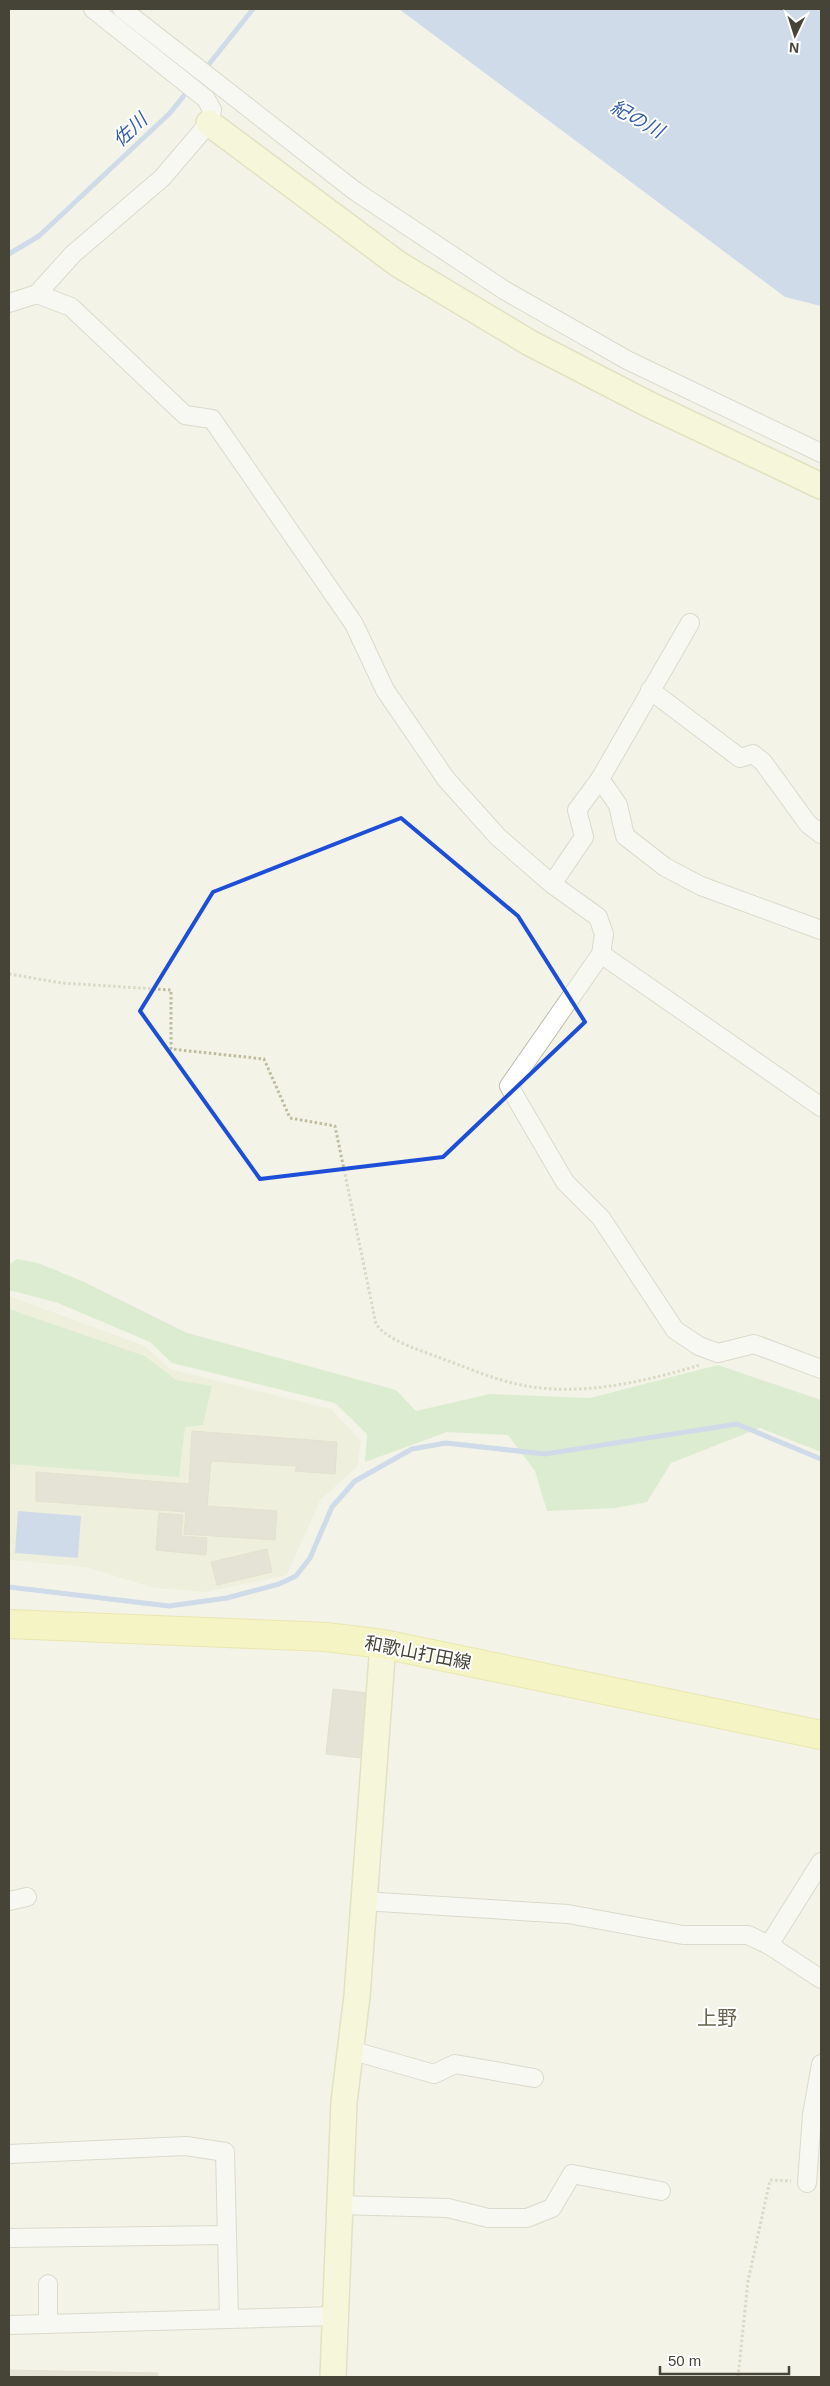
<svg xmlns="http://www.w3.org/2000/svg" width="830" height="2386" font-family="Arial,'Noto Sans JP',sans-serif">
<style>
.education{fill:#ecebd3}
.green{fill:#c2e5b3}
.water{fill:#a7bfed}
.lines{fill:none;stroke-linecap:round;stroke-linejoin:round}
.stream{stroke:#a7bfed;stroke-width:5}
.building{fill:#d4d1be;stroke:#cfcbb1}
.street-casing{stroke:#bebdab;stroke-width:20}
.secondary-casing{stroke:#cecd97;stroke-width:28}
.primary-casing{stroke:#ded96b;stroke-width:30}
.path{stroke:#bfbc9d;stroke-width:3;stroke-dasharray:2.5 2.5;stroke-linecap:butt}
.street{stroke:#fff;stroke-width:18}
.secondary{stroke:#fbfcc9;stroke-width:25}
.primary{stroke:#f9f69b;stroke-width:28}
.marked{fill:none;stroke:#1d4ed8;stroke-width:4;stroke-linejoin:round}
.labels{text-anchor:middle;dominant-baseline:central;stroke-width:4;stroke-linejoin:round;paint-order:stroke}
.street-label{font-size:18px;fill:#464437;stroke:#fff}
.water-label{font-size:19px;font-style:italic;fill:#355cad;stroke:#fff}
.quarter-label{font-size:20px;fill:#68654f;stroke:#fff}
</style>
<rect width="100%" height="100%" fill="#f3f3e8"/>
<path class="education" d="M9 1296 145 1346 170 1369 331 1409 361 1441 357 1467 320 1500 287 1575 206 1592 154 1588 86 1567 9 1560Z"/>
<g class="green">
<path d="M17 1259 38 1263 82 1281 187 1333 396 1390 416 1411 490 1394 590 1398 718 1365 821 1400V1452L760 1428 671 1463 647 1502 615 1508 547 1511 535 1471 508 1435 447 1432 365 1462 367 1434 335 1403 172 1363 150 1342 58 1303 9 1290V1265Z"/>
<path d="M9 1309 145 1356 176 1380 212 1386 203 1425 185 1427 179 1477 9 1464Z"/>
</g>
<g class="water">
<path d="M399 9H821V306L785 297Z"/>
<path d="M18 1511 81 1516 78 1558 15 1553Z"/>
</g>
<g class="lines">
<g class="stream">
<path d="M9 254 39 236 170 113 253 9"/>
<path d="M9 1587 169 1606 227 1598 279 1584 296 1576 310 1558 332 1507 355 1481 412 1449 446 1443 545 1454 737 1424 821 1459"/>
</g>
</g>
<g class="building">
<path d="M192 1431 337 1442 335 1474 295 1471 297 1466 211 1461 207 1506 277 1511 275 1540 184 1534 186 1512 36 1501V1472L189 1484Z"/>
<path d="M159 1513 183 1515 181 1536 207 1538 206 1555 156 1550Z"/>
<path d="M267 1549 272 1572 217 1585 211 1562Z"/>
<path d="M333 1689 368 1693 361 1758 326 1754Z"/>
<path d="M9 2370 158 2373V2377H9Z"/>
</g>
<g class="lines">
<g class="street-casing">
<g id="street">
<path d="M122 9 355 191 504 290 627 360 821 453"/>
<path d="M37 294 71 307 185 415 212 419 354 624 385 690 446 779 498 837 552 884 598 917 604 934 601 954 509 1086 565 1182 601 1218 675 1330 699 1346 718 1353 754 1344 821 1369"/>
<path d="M9 303 37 294 73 254 162 178 209 123 212 110 206 99 93 9"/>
<path d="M650 690 740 758 753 754 763 762 808 824 821 834"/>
<path d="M600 779 618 805 625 836 665 867 701 886 821 930"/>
<path d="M552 884 584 837 577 810 600 779 690 623"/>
<path d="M601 954 821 1107"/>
<path d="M9 1901 27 1897"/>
<path d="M363 1901 568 1914 683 1935H748L769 1945 821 1979"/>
<path d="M769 1945 821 1862"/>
<path d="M350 2050 434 2074 455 2064 534 2078"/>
<path d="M9 2154 186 2146 225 2152 229 2319"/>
<path d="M807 2183 812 2115 821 2064"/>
<path d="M339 2205 448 2208 488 2218H527L552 2208 572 2174 661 2191"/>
<path d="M9 2238 227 2235"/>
<path d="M48 2324V2284"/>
<path d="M9 2325 335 2316"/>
</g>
</g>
<g class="secondary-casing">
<g id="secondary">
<path d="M209 123 398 264 530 343 648 404 821 486"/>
<path d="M333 2377 344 2102 357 1996 383 1644"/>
</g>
</g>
<g class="primary-casing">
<path id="primary" d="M9 1624 326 1637 383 1644 821 1735"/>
</g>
<g class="path">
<path d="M9 974 62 983 171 990V1049L264 1059 290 1118 335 1126 376 1324C387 1340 417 1349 435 1356 463 1366 492 1379 521 1385 579 1397 644 1382 700 1365"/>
<path d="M738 2377 748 2281 770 2180 791 2181"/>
</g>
<use href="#street" class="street"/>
<use href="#secondary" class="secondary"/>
<use href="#primary" class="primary"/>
</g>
<path d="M0 0H830V2386H0ZM401 818 518 916 585 1022 443 1157 260 1179 140 1011 213 892Z" fill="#f3f3e8" fill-opacity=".55" fill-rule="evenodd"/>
<path class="marked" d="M401 818 518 916 585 1022 443 1157 260 1179 140 1011 213 892Z"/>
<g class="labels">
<g class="street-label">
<text transform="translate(418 1653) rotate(11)">和歌山打田線</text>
</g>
<g class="water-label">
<text transform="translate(637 119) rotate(29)">紀の川</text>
<text transform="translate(130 130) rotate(-43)">佐川</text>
</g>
<g class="quarter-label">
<text x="717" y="2018">上野</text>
</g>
</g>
<rect width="830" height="2386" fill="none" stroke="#464437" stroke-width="20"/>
<g transform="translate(795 35) rotate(184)" stroke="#ffffff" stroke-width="4" paint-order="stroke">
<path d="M0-4L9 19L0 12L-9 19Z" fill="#464437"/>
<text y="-8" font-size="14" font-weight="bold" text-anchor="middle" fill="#464437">N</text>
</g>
<path d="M660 2366v8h129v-8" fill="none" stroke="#464437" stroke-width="2.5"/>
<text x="668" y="2366" font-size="15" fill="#464437" stroke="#ffffff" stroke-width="4" paint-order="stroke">50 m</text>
</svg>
